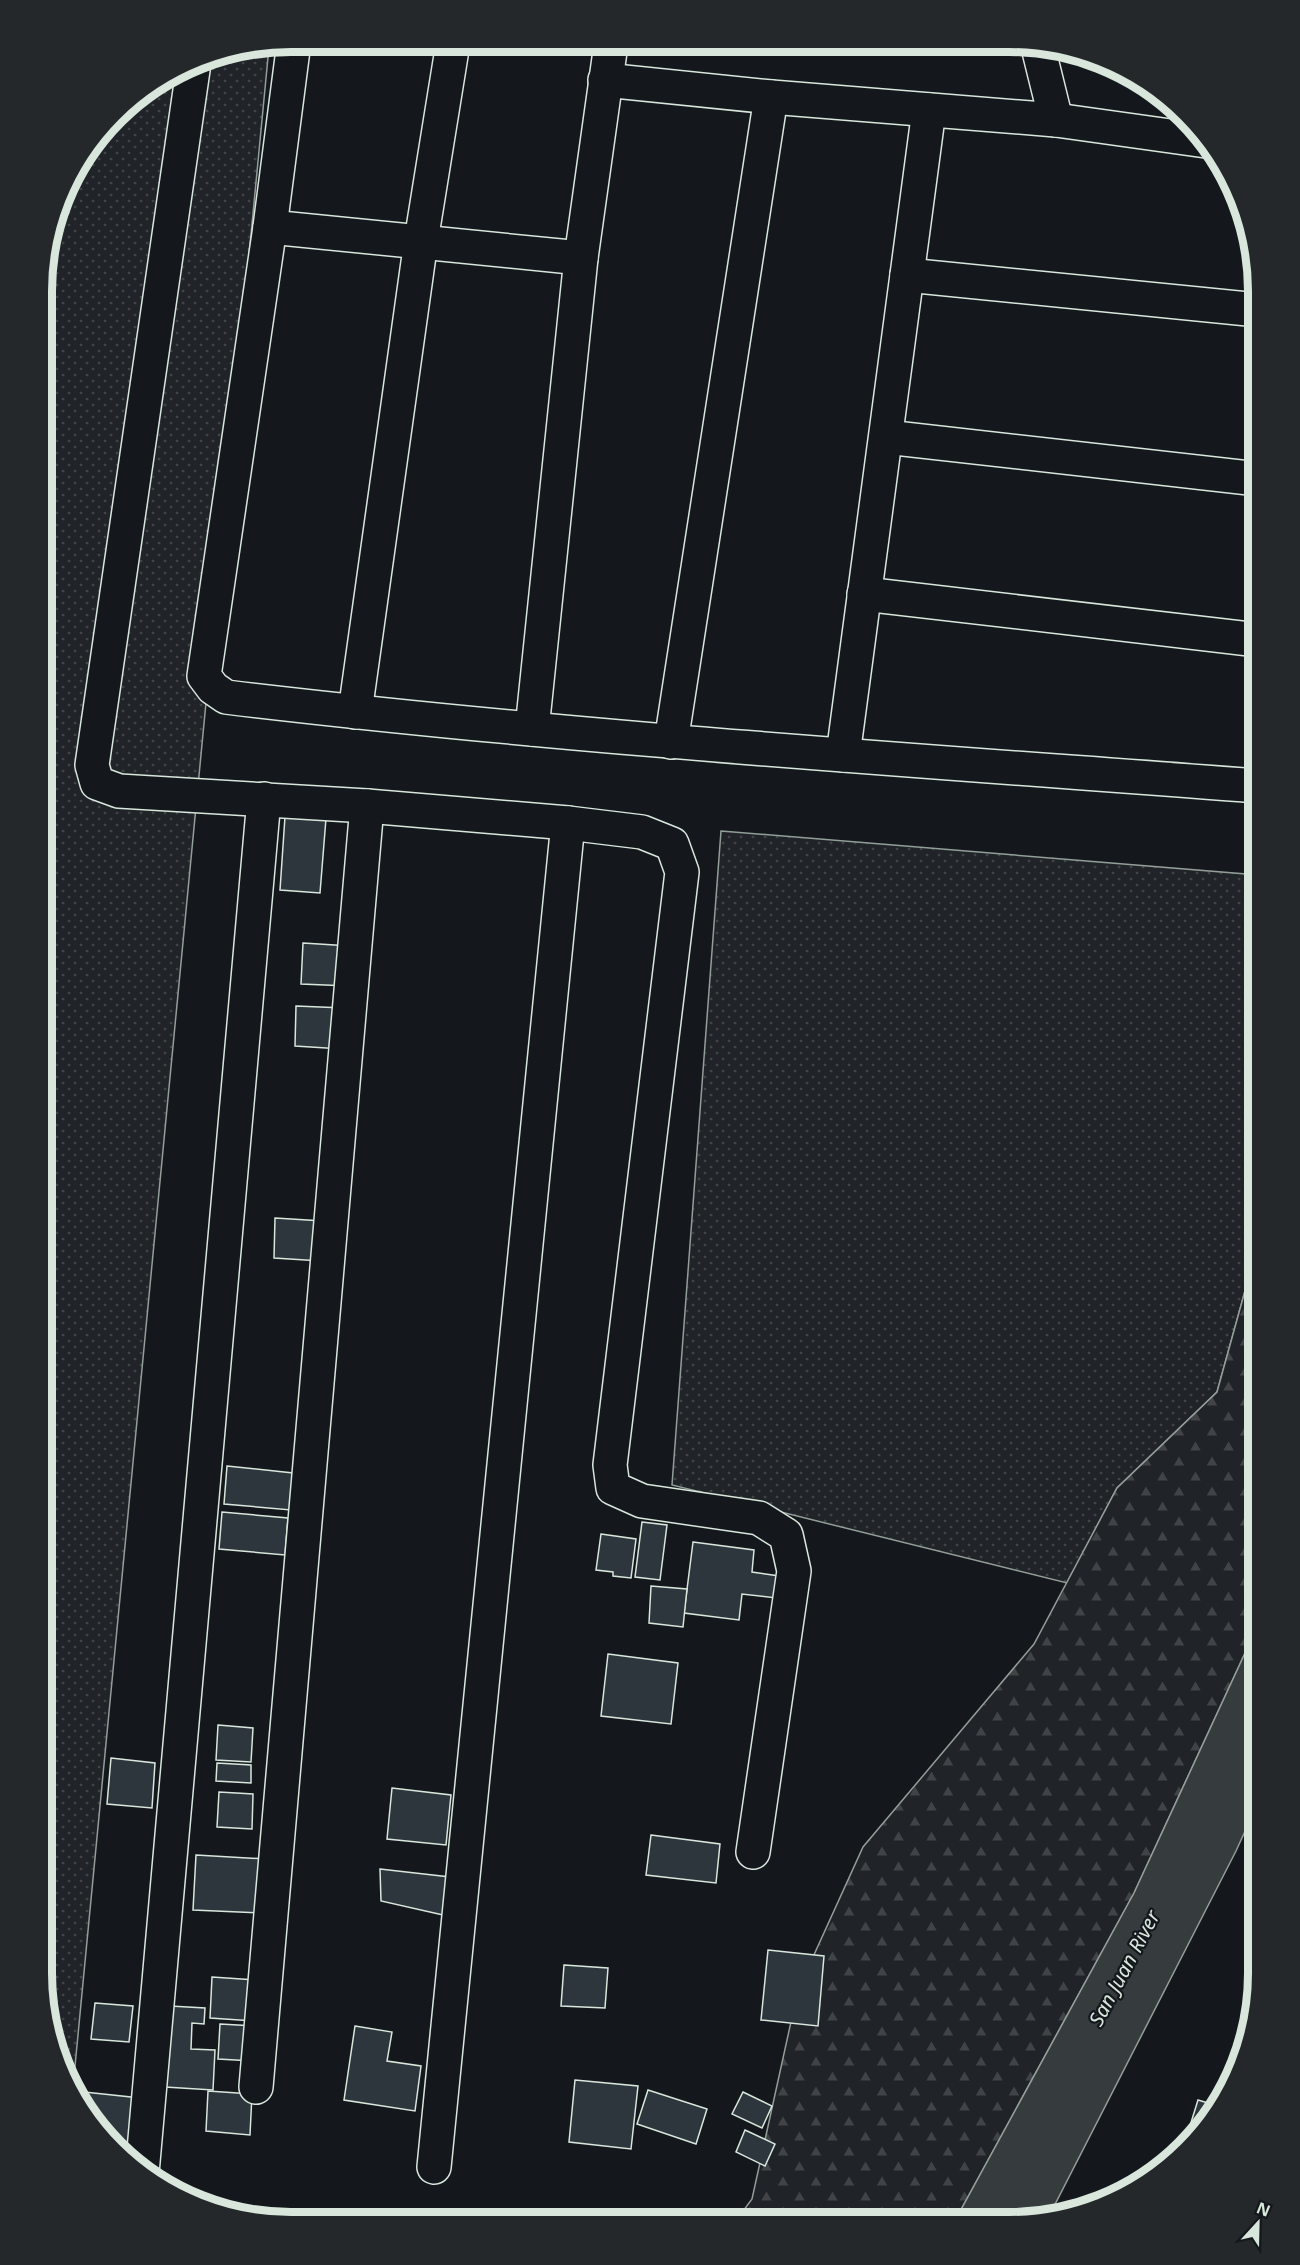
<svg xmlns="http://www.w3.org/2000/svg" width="1300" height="2265" font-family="'Noto Sans',sans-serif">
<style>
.grass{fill:url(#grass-dots);stroke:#939e99;stroke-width:1.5}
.forest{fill:url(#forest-firs);stroke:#939e99;stroke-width:1.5}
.water{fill:#363b3e;stroke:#939e99;stroke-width:1.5}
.building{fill:#2c363c;stroke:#d8e6dc;stroke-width:1.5}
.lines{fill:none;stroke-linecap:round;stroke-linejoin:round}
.street-casing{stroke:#d8e6dc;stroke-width:36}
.street{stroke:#14181c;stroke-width:33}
.labels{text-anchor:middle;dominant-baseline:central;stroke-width:4.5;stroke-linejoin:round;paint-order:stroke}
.water-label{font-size:20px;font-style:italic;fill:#d8e6dc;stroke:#14181c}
.rim{fill:none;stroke:#d8e6dc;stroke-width:8}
</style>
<defs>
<pattern id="grass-dots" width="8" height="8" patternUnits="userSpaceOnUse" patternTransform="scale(1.5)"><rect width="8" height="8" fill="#202428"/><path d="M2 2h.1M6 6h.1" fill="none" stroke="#404447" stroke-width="1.8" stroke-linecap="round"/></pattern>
<pattern id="forest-firs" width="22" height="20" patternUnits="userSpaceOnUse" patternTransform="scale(1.5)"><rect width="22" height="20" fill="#202428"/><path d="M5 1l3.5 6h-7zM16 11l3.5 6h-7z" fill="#404447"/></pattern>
</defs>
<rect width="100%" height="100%" fill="#14181c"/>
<g class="grass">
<path d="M269 47 73 2087 55 2054 42 1973 44 259 68 181 127 104 196 61Z"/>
<path d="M721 831 1258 875V1244L1217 1392 1117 1488 1067 1583 672 1485Z"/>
</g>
<path class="forest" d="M1258 1244V1625L1134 1893 958 2215 949 2223 735 2222 752 2199 798 1990 863 1847 1034 1644 1117 1488 1217 1392Z"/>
<path class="water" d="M1258 1625 1257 1805 1236 1851 1049 2216 1008 2223H949L958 2215 1134 1893Z"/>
<g class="building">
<path d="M286 802 327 806 320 893 280 890Z"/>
<path d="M303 943 350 946 349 986 301 984Z"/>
<path d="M296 1006 344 1008 342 1049 295 1046Z"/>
<path d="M275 1218 323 1221 321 1261 274 1258Z"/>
<path d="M227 1466 293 1473 291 1510 224 1504Z"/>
<path d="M222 1512 288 1518 285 1555 219 1549Z"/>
<path d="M642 1522 667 1525 660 1580 635 1577Z"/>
<path d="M601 1534 636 1539 631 1578 613 1576V1572L596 1570Z"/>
<path d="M693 1542 754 1550 752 1572 779 1576 776 1598 742 1594 739 1620 684 1613Z"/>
<path d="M651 1586 687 1589 683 1627 649 1623Z"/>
<path d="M608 1654 678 1663 671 1724 601 1716Z"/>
<path d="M218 1725 253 1728 251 1762 216 1760Z"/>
<path d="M111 1758 155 1763 152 1808 107 1804Z"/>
<path d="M217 1763 251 1765V1783L216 1781Z"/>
<path d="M392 1788 451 1795 446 1845 387 1839Z"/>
<path d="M219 1792 253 1794 252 1829 217 1827Z"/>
<path d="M651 1835 720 1844 716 1883 646 1875Z"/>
<path d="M196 1855 267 1859 264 1913 193 1910Z"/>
<path d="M380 1869 450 1877 452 1917 381 1901Z"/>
<path d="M768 1950 824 1956 818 2026 761 2020Z"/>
<path d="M564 1965 608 1968 605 2008 561 2006Z"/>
<path d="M212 1977 256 1980 254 2021 210 2018Z"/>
<path d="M95 2003 133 2006 129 2042 91 2039Z"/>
<path d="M170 2006 205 2008 204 2024 192 2023 191 2049 215 2050 213 2090 165 2087Z"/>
<path d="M220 2024 255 2026 253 2061 218 2059Z"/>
<path d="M355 2026 392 2032 387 2061 421 2066 415 2111 344 2100Z"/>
<path d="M575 2080 638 2086 631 2149 569 2142Z"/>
<path d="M648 2090 707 2109 696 2144 637 2124Z"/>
<path d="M75 2091 140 2098 135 2151 117 2149 93 2125Z"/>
<path d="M208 2091 252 2094 250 2135 206 2131Z"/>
<path d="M743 2092 772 2106 762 2128 732 2114Z"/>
<path d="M1198 2100 1218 2106 1207 2125 1199 2133 1189 2129Z"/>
<path d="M745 2130 775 2144 765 2166 736 2152Z"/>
<path d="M435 2218 483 2221H435Z"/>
</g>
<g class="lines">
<g class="street-casing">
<g id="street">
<path d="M294 42 270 227 204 676 213 688 226 697C569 738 914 760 1258 786"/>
<path d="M1038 47 1056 120"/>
<path d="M194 63 92 765 97 783 119 791 367 806 568 823 642 832 672 844 682 872 610 1465 613 1488 642 1501 759 1518 786 1535 794 1571 753 1852"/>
<path d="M605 80 771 97 1056 120 1206 141"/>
<path d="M270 227 581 258"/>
<path d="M907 275 1258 310"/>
<path d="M886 437 1258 479"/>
<path d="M864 594 1258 640"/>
<path d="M355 712 421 241 453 43"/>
<path d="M532 729 581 258 611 44"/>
<path d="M671 742 771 97"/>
<path d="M843 755 929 110"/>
<path d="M256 2087 367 806"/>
<path d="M434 2167 568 823"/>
<path d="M142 2173 264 799"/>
</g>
</g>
<use href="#street" class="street"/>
</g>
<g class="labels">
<g class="water-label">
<text transform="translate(1124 1968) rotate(-62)">San Juan River</text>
</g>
</g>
<path d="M0 0H1300V2265H0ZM291 52H1009A239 239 0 0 1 1248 291V1973A239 239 0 0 1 1009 2212H291A239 239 0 0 1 52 1973V291A239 239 0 0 1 291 52Z" fill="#24282b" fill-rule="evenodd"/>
<path class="rim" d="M291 52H1009A239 239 0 0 1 1248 291V1973A239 239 0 0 1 1009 2212H291A239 239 0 0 1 52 1973V291A239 239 0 0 1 291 52Z"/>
<g transform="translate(1258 2223) rotate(22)" stroke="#14181c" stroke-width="4.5" paint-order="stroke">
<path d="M0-4.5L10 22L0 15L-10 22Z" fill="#d8e6dc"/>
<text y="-9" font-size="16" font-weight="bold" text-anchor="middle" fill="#d8e6dc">N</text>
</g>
</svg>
